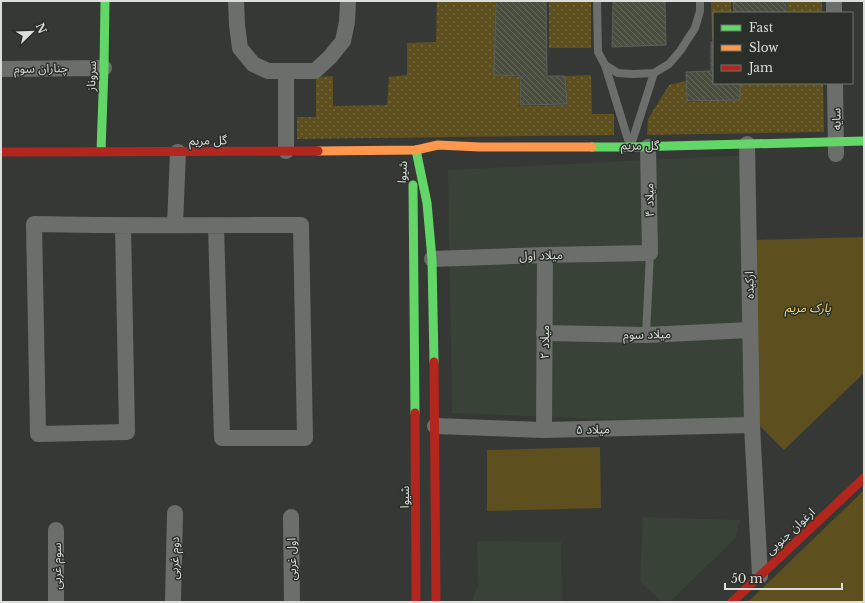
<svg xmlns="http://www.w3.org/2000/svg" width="865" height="603" font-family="'Libre Baskerville','Noto Sans Arabic',serif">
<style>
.built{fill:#384237}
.grass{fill:url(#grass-dots)}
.park{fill:#5e4f1e}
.building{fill:url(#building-back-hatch);stroke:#5e5f5c}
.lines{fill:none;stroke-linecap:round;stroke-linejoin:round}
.lane{stroke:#6b6e6b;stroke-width:8}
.street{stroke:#6b6e6b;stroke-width:16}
.fast{stroke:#63d668;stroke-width:9}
.slow{stroke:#ff974d;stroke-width:9}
.jam{stroke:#b3261e;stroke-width:9}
.labels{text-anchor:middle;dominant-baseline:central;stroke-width:3;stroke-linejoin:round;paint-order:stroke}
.street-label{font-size:12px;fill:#dbdedb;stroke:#2a2f29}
.park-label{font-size:12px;font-style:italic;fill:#fcda6f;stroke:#2a2f29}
</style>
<defs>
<pattern id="grass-dots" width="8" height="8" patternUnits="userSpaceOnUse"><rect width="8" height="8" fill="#5e4f1e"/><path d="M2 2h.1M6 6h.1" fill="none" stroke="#74683e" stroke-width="1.8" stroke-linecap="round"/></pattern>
<pattern id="building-back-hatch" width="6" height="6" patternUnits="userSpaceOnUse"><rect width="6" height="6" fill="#4a4e3e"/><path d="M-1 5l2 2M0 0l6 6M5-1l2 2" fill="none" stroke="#646759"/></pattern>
</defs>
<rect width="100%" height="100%" fill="#353834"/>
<g class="built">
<path d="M747 155 752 425 452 413 448 170Z"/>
<path d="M643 517 740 520 735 538 670 602H662L640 582Z"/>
<path d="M477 541 561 542 562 602H473L474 595 478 587Z"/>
</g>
<g class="grass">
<path d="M437 1H495L494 75 519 77V106L567 105 566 76 591 75 592 114H614V135L297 139V117H316V77L333 76V106L387 105 389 77 407 75V43L436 42Z"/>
<rect x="549" y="1" width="42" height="47"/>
<path d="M711 1H731V13H714V39H712Z"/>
<rect x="787" y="1" width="35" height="12"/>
<path d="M686 81 687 102 740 100V83H823L824 132 647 135 648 119 669 85Z"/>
</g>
<g class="park">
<path d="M864 237V373L784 450 755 421 751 240Z"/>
<path d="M600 447 601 508 487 511V450Z"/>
<path d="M864 490V602H748Z"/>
</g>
<g class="building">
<path d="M496 1H546L547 76H565L567 104 520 105V76L494 75Z"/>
<path d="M613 1H665L666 45 612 47Z"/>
<path d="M733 1H786V13H734Z"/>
<path d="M711 42H714V83H740V100L687 101 686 72 711 71Z"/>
</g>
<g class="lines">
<g class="lane">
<path d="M597 1 598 52 605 65 630 146"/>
<path d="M605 65 618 73 632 74 654 73 669 64 680 51 695 28 700 11V1"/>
<path d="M631 145 654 73"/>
<path d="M646 335 650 253"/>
</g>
<g class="street">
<path d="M236 1 237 25 240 48 253 64 268 71H315L330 57 343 41 347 22 348 1"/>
<path d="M834 1V13"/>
<path d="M1 69 104 68"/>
<path d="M286 71V151"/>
<path d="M835 83 836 154"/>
<path d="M747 144 752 425 760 576"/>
<path d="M175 225 178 152"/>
<path d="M123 226 127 432 38 434 34 224C123 226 212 225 301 225L305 438H222L216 225"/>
<path d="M432 259 545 255 650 253 648 147"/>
<path d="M544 333 646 335 750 330"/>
<path d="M435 426 544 430 752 425"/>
<path d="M544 430 545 255"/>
<path d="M291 517 292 602"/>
<path d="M56 602V530"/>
<path d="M173 602 175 513"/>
</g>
<g class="fast">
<path d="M592 147H631L864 141"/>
<path d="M416 150 427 203 432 259 434 362"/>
<path d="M101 151 104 68 105 1"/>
<path d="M413 185 415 413"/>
</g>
<path class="slow" d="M318 151 416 150 438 145 480 147H592"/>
<g class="jam">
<path d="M1 152 318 151"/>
<path d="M434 362 436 602"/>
<path d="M415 413 416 602"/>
<path d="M732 602 864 478"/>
</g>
</g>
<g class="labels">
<g class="street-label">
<text transform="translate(41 68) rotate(-1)">چناران سوم</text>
<text transform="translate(91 76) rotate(-88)">سروناز</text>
<text transform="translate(836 119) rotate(-91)">سایه</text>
<text transform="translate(208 140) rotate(-1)">گل مریم</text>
<text transform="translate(640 145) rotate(1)">گل مریم</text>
<text transform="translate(402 172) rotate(-86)">شیوا</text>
<text transform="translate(649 200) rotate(-91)">میلاد ۴</text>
<text transform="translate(541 255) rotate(-2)">میلاد اول</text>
<text transform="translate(749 285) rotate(-91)">ارکیده</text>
<text transform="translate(647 334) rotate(-1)">میلاد سوم</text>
<text transform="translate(544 342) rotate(-90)">میلاد ۲</text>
<text transform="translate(593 429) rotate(-1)">میلاد ۵</text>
<text transform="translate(404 497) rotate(-90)">شیوا</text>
<text transform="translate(790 531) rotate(-43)">ارغوان جنوبی</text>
<text transform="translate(174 558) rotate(-89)">دوم غربی</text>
<text transform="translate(291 559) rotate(-90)">اول غربی</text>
<text transform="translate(56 566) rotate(-90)">سوم غربی</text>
</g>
<g class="park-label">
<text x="808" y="307">پارک مریم</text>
</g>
</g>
<rect width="865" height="603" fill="none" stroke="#dbdedb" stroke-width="4"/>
<rect x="713" y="12" width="140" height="72" fill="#2a2f29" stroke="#717570"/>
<rect x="721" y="25" width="20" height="6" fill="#63d668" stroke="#717570"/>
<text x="749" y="32" font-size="12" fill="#dbdedb">Fast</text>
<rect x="721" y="45" width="20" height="6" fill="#ff974d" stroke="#717570"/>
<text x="749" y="52" font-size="12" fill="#dbdedb">Slow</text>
<rect x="721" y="65" width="20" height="6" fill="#b3261e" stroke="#717570"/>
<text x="749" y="72" font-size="12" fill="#dbdedb">Jam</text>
<g transform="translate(32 32) rotate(67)" stroke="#2a2f29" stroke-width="3" paint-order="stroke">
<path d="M0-3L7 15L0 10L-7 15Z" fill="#dbdedb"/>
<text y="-6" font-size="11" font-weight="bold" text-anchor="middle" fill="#dbdedb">N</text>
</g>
<path d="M725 583v6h117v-6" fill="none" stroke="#dbdedb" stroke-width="2"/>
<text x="731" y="583" font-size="12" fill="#dbdedb" stroke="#2a2f29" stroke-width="3" paint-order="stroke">50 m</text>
</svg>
